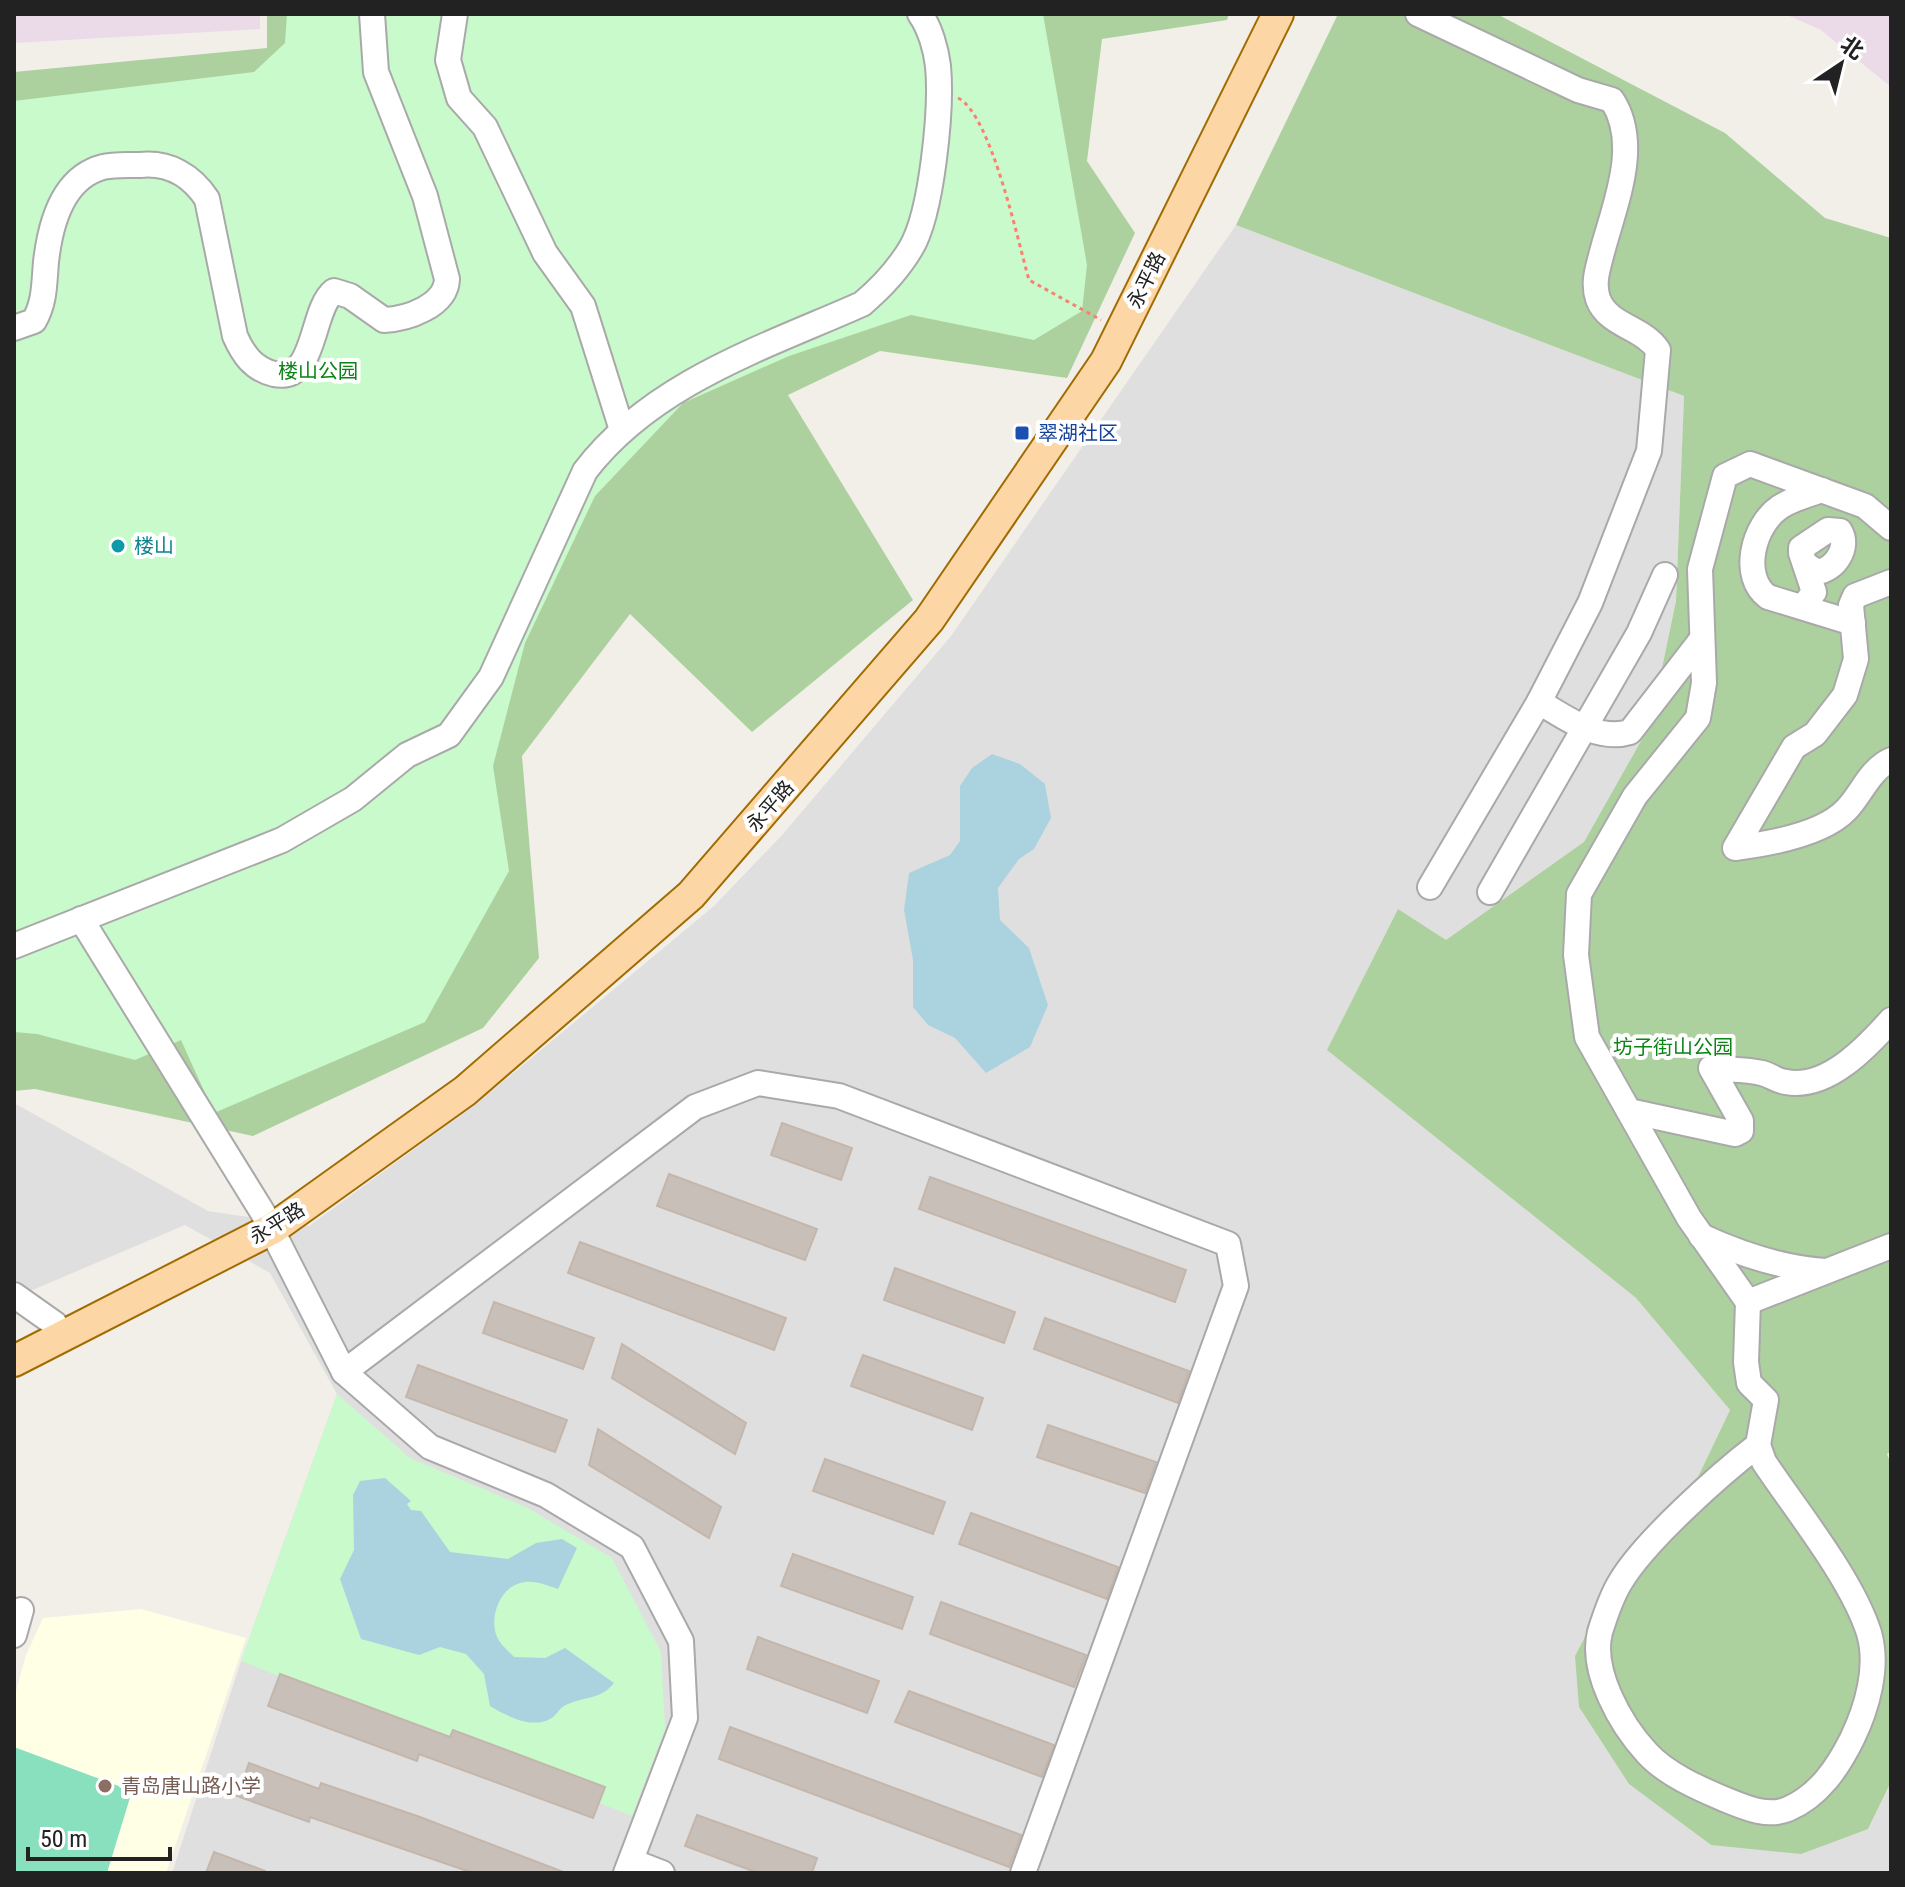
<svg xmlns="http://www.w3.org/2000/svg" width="1905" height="1887" font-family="'Roboto Condensed','Noto Sans SC',sans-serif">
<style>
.residential{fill:#e0dfdf}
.industrial{fill:#ebdbe8}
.education{fill:#ffffe5}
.forest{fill:#add19e}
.park{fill:#c8facc}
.pitch{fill:#88e0be}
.water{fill:#aad3df}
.building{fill:#c7bfb8;stroke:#c4b6ab;stroke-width:2}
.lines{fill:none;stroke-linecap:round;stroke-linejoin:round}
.minor-casing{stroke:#a9a9a9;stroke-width:28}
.major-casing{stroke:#a06b00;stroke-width:34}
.path{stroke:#fa8072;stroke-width:3;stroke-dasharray:4 4;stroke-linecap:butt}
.minor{stroke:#fff;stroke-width:24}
.major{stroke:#fcd6a4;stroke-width:30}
.transit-dot{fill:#1a4fb4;stroke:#fff;stroke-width:3}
.culture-dot{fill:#0f9aa8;stroke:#fff;stroke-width:3}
.education-dot{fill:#8d6e63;stroke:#fff;stroke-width:3}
.labels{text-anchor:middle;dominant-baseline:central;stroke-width:8;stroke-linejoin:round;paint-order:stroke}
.street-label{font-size:20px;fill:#222;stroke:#fff}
.park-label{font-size:20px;fill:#0c8416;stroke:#fff}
.transit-label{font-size:20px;fill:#164399;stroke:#fff;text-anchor:start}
.culture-label{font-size:20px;fill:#0d838f;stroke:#fff;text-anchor:start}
.education-label{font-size:20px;fill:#785e54;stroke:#fff;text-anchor:start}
</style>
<rect width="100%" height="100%" fill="#f2efe9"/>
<path class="residential" d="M1236 225 1684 396 1676 601 1650 725 1585 842 1446 941 1398 909 1328 1050 1636 1298 1730 1410 1696 1481 1616 1578 1579 1707 1629 1783 1711 1845 1868 1829 1891 1783V1873H172L241 1661 337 1394 270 1273 185 1225 14 1298V1103L208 1211 309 1226 476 1104 714 906 783 834 951 636Z"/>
<g class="industrial">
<path d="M14 14H260V29L14 43Z"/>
<path d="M1785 14H1891V87L1821 30Z"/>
</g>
<path class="education" d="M141 1609 246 1638 166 1873H14V1698L26 1655 43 1618Z"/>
<g class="forest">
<path d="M267 14H1229L1227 20 1102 39 1087 161 1135 233 1067 378 880 351 788 395 913 600 752 732 630 614 522 756 539 958 483 1028 253 1136 35 1089 14 1091V72L267 48Z"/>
<path d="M1338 14H1497L1725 133 1825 218 1891 238V1451L1887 1454 1891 1464V1782L1868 1829 1801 1854 1711 1845 1629 1784 1579 1707 1575 1656 1616 1578 1696 1481 1730 1410 1636 1298 1327 1050 1398 909 1446 940 1584 842 1650 725 1676 601 1684 396 1236 225Z"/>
</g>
<g class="park">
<path d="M287 14H1043L1087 265 1082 311 1034 340 911 315 789 356 683 403 595 496 525 643 493 766 509 871 425 1022 214 1113 181 1040 135 1060 37 1034 14 1032V101L254 72 285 43Z"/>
<path d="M337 1394 410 1458 526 1507 612 1558 661 1652 665 1729 632 1816 241 1661Z"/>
</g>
<path class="pitch" d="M14 1747 132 1791 107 1873H14Z"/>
<g class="water">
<path d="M992 754 1020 764 1045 784 1051 818 1034 849 1019 859 998 888 1000 920 1029 948 1048 1005 1030 1047 986 1073 955 1038 928 1025 913 1007V960L904 910 909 873 950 855 960 841V786L972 768Z"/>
<path d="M385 1478 411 1501 407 1504 411 1510 421 1511 450 1552 508 1559 536 1543 562 1539 577 1548 558 1589C546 1585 534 1579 520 1583 499 1589 489 1618 497 1637 500 1644 509 1652 514 1657L545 1658 565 1648 614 1683C600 1701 582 1696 564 1706 558 1710 556 1716 550 1719 531 1729 507 1716 490 1706L484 1674 466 1654 440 1647 419 1655 361 1639 340 1579 354 1550 353 1495 360 1481Z"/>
</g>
<g class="building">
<path d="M782 1123 852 1148 841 1180 771 1155Z"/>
<path d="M669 1174 817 1229 805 1260 657 1206Z"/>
<path d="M930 1177 1186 1270 1175 1302 919 1209Z"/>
<path d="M580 1242 786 1318 774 1350 568 1273Z"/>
<path d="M895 1268 1015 1312 1004 1343 884 1300Z"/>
<path d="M494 1302 594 1338 583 1369 483 1333Z"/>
<path d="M1045 1318 1189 1371 1178 1403 1034 1349Z"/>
<path d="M622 1344 746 1423 735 1454 612 1378Z"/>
<path d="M863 1355 983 1398 972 1430 851 1386Z"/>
<path d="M418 1365 567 1420 555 1452 406 1397Z"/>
<path d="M1048 1425 1156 1462 1145 1493 1037 1457Z"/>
<path d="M598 1429 721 1507 709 1538 589 1465Z"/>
<path d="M825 1459 945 1502 933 1534 813 1491Z"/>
<path d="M971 1513 1118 1567 1107 1599 959 1544Z"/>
<path d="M793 1554 913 1597 902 1629 781 1586Z"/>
<path d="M941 1602 1086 1655 1074 1687 930 1634Z"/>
<path d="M758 1637 879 1681 867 1713 747 1669Z"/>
<path d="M280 1674 450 1737 453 1730 605 1787 593 1818 419 1754 417 1761 268 1706Z"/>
<path d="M909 1691 1054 1745 1042 1777 895 1722Z"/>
<path d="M730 1727 1021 1835 1009 1867 719 1759Z"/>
<path d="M249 1763 319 1789 321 1783 420 1817 566 1873H473L310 1817 309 1822 237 1796Z"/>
<path d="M697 1815 817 1858 812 1873H758L685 1846Z"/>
<path d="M214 1852 265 1871V1873H206Z"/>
</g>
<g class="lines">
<g class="minor-casing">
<g id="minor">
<path d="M455 14 448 60 459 98 485 127 545 253 583 306 622 430"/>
<path d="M1418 14 1578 90 1612 100C1642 146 1613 208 1601 256 1597 271 1593 284 1598 299 1608 326 1643 327 1658 350L1649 451 1590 603 1539 702 1430 887"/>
<path d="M14 328 34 321C45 302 44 284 46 262 50 226 61 178 103 167 114 164 128 165 140 165 169 162 192 176 207 199L235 336C243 354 253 369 274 374 317 383 310 310 334 291L350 296 384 320C407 319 446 306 447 279L425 196 376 72 372 14"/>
<path d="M1822 490C1807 495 1792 499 1780 507 1753 525 1740 577 1768 597L1853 623"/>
<path d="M1891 582 1855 596 1851 605 1856 659 1845 695 1815 734 1794 747 1735 848C1767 844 1822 835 1846 810 1861 795 1870 769 1891 760"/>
<path d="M1803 607 1814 592 1801 553V548L1828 530 1840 531C1850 547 1835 570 1817 572L1805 564"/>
<path d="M1539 702C1565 717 1597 742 1630 732L1701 640"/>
<path d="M1490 892 1639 633 1665 575"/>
<path d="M81 919 263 1213 344 1372 430 1447 546 1495 632 1547 681 1641 685 1718 626 1873"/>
<path d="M14 946 282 840 353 799 407 755 449 735 491 677 585 471C652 383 765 347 862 304 881 288 898 270 911 248 932 213 942 108 938 66 936 49 930 28 920 14"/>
<path d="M1629 1111 1735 1134 1741 1131V1121L1711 1068C1727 1070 1746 1069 1762 1073 1770 1075 1777 1081 1786 1082 1827 1090 1867 1047 1891 1020"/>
<path d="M1701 1236C1740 1254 1782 1268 1825 1271"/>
<path d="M14 1295 55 1324"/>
<path d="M1748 1302 1891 1246"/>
<path d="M344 1372 695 1107 758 1083 839 1096 1228 1244 1236 1286 1023 1873"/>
<path d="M1758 1445C1720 1474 1645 1541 1621 1581 1612 1595 1605 1616 1600 1632 1590 1671 1621 1725 1647 1753 1666 1774 1698 1788 1724 1799 1744 1807 1767 1818 1788 1809 1819 1796 1838 1767 1852 1739 1867 1708 1879 1667 1869 1633 1852 1579 1796 1510 1764 1462L1758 1445 1766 1400 1749 1383 1746 1362 1748 1302 1689 1218 1587 1037 1576 955 1579 894 1635 796 1698 718 1704 683 1700 569 1725 476 1750 464 1865 506 1891 528"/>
<path d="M14 1635 21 1610"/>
<path d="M631 1861 662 1873"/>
</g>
</g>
<g class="major-casing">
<path id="major" d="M14 1361 272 1229 465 1091 691 895 929 620 1106 361 1278 14"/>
</g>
<path class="path" d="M958 98C991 114 1018 242 1029 280L1101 320"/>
<use href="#minor" class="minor"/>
<use href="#major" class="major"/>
</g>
<rect class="transit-dot" x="1014" y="425" width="16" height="16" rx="4"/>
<circle class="culture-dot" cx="118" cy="546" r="8"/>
<circle class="education-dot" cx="105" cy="1786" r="8"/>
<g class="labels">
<g class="street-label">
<text transform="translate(1146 280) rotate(-64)">永平路</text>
<text transform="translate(770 806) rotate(-49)">永平路</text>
<text transform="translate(277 1223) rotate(-32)">永平路</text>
</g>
<g class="park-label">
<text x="318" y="371">楼山公园</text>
<text x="1673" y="1047">坊子街山公园</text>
</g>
<g class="transit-label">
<text x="1038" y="433">翠湖社区</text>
</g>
<g class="culture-label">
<text x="134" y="546">楼山</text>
</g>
<g class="education-label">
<text x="121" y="1786">青岛唐山路小学</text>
</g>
</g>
<rect width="1905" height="1887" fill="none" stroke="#222222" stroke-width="32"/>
<g transform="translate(1841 64) rotate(35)" stroke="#ffffff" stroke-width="6" paint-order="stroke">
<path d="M0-6L14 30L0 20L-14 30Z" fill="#222222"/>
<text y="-12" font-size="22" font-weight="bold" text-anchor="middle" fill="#222222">北</text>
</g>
<path d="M28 1847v12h142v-12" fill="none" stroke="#222222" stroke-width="4"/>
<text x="40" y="1847" font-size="24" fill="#222222" stroke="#ffffff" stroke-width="6" paint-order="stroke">50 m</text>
</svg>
